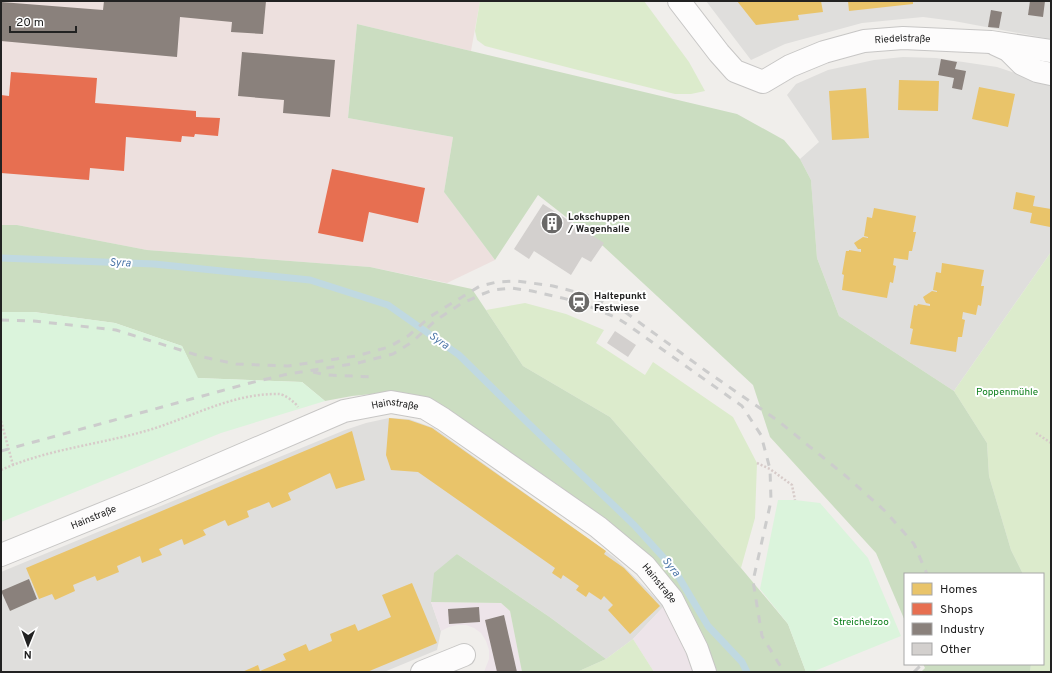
<svg xmlns="http://www.w3.org/2000/svg" width="1052" height="673" font-family="Overpass,sans-serif">
<style>
.residential{fill:#dfdedc}
.commercial{fill:#ede0de}
.industrial{fill:#ede4e9}
.grass{fill:#dcebcc}
.forest{fill:#cbddc1}
.park{fill:#dbf4dc}
.homes{fill:#e9c46a}
.shops{fill:#e76f51}
.industry{fill:#8a817c}
.lines{fill:none;stroke-linecap:round;stroke-linejoin:round}
.stream{stroke:#c0d9e1;stroke-width:7}
.building{fill:#d3d0ce}
.street-casing{stroke:#c7c6c5;stroke-width:24}
.path{stroke:#d7cbc9;stroke-width:2.5;stroke-dasharray:2 2;stroke-linecap:butt}
.street{stroke:#fdfcfc;stroke-width:22}
.rail{stroke:#ccc;stroke-width:3;stroke-dasharray:8 8;stroke-linecap:butt}
.labels{text-anchor:middle;dominant-baseline:central;stroke-width:4;stroke-linejoin:round;paint-order:stroke}
.street-label{font-size:10px;fill:#222;stroke:#fff}
.poi-label{font-size:10px;font-weight:bold;fill:#222;stroke:#fff;text-anchor:start}
.park-label{font-size:10px;fill:#10801e;stroke:#fff}
.water-label{font-size:11px;font-style:italic;fill:#4d77a8;stroke:#fff}
</style>
<rect width="100%" height="100%" fill="#f0eeeb"/>
<g class="residential">
<path d="M706 1H1051V39L954 21 923 17 862 23 785 44 751 60Z"/>
<path d="M903 57 936 58 997 67 1027 77 1051 82V252L954 391 839 316 817 258 811 180 800 159 819 142 787 95 796 84 828 70 874 60Z"/>
<path d="M389 418 409 419 434 428 614 557 664 606 633 639 606 659 551 618 457 554 431 602 441 631 437 650 384 672H1V572L345 430 366 423Z"/>
</g>
<path class="commercial" d="M1 1H480L471 51 357 24 348 118 453 137 444 192 495 260 447 283 370 267 147 250 17 225H1Z"/>
<g class="industrial">
<path d="M431 602 501 603 510 611 522 672H484L489 659V650L486 641 481 633 474 628 466 625H457L449 627 441 631Z"/>
<path d="M664 606 691 664 693 672H654L633 639Z"/>
</g>
<g class="grass">
<path d="M480 1H644L689 62 705 91 691 94H675L578 70 485 46 477 40 475 31Z"/>
<path d="M1051 252V672H1030L1031 664H1043V574H1023L1011 550 989 476 987 443 954 391Z"/>
<path d="M525 303 566 314 604 330 596 343 645 375 653 362 733 417 757 463 755 518 741 568 610 417 523 366 486 310Z"/>
<path d="M633 639 654 672H577L606 659Z"/>
</g>
<g class="forest">
<path d="M357 24 737 114 784 140 800 159 811 180 817 258 839 316 954 391 987 443 989 476 1011 550 1023 574H905V621L876 553 770 437 753 385 603 246 538 195 495 260 444 192 453 137 348 118Z"/>
<path d="M1 225H17L147 250 370 267 472 289 523 366 610 417 741 568 788 624 806 672H711L651 561 561 487 447 409 391 392 352 396 325 401 302 382 197 378 182 346 115 323 34 312H1Z"/>
<path d="M457 554 551 618 606 659 577 672H522L510 611 501 603 431 602 434 573Z"/>
<path d="M923 664H1031L1030 672H921L925 668Z"/>
</g>
<g class="park">
<path d="M1 312H34L115 323 182 346 198 378 302 382 325 401 221 433 1 522Z"/>
<path d="M778 500H795L820 503 868 558 901 636 812 672H806L788 624 760 589Z"/>
</g>
<g class="homes">
<path d="M737 1H821L823 12 798 15 799 20 756 25Z"/>
<path d="M848 1H913V4L849 11Z"/>
<path d="M899 80 939 81 938 111 898 110Z"/>
<path d="M979 87 1015 94 1008 127 972 119Z"/>
<path d="M866 88 869 138 832 140 829 91Z"/>
<path d="M1016 192 1035 196 1033 206 1051 209 1050 227 1030 223 1032 213 1013 209Z"/>
<path d="M874 208 916 216 913 232H916L912 251H909L908 260 894 258 893 265 896 266 893 283 890 282 887 298 842 290 844 275 842 274 846 251H849V250L861 252V249H858L854 243 863 237 868 238V237L864 236 867 217 872 218Z"/>
<path d="M942 263 984 270 981 286H984L981 306 978 305 976 315 963 312 962 319 965 320 962 337H958L956 352 910 344 913 329 910 328 914 305 917 306 918 304 930 306V304L926 303 923 297 932 291 937 292V291L933 290 936 272 941 273Z"/>
<path d="M389 418 409 420 432 428 606 551 604 554 624 568 660 606 630 634 608 610 613 605 604 596 601 600 589 592 586 597 576 590 579 586 563 575 561 579 552 573 555 568 418 472 391 470 386 455Z"/>
<path d="M352 431 365 480 336 489 330 473 288 493 291 500 272 508 269 502 247 511 249 517 228 526 225 520 203 530 206 535 184 545 182 539 159 549 162 555 142 563 140 556 117 566 119 572 97 581 95 576 73 585 75 591 55 600 52 594 39 599 26 568Z"/>
<path d="M412 583 437 643 367 672H242L258 665 260 671 286 660 283 654 306 644 309 651 332 641 330 634 355 624 358 631 391 617 382 595Z"/>
</g>
<g class="shops">
<path d="M11 72 97 78 95 103 196 111V117L220 118 218 136 195 134 194 137 182 136 181 142 126 137 124 171 90 168 89 180 1 173V95L9 96Z"/>
<path d="M332 169 425 188 418 223 369 212 363 242 318 233Z"/>
</g>
<g class="industry">
<path d="M104 1H266L263 34 231 32 232 22 180 17 177 57 1 41V2L103 10Z"/>
<path d="M1030 1H1045L1043 17 1028 15Z"/>
<path d="M991 10 1002 12 999 28 988 27Z"/>
<path d="M242 52 335 60 330 117 283 113 284 100 238 96Z"/>
<path d="M941 59 957 62 955 69 966 71 962 90 952 88 954 78 938 75Z"/>
<path d="M29 579 37 599 10 611 1 591Z"/>
<path d="M479 607 480 622 449 624 448 609Z"/>
<path d="M504 615 517 672H497L485 620Z"/>
</g>
<g class="lines">
<path class="stream" d="M1 258 154 264 310 280 388 305 459 355 529 424 634 525 674 569 708 626 742 662 747 672"/>
</g>
<g class="building">
<path d="M543 204 604 243 591 262 582 257 571 275 534 251 529 259 514 249Z"/>
<path d="M615 331 636 345 628 357 607 343Z"/>
</g>
<g class="lines">
<g class="street-casing">
<g id="street">
<path id="s1" d="M679 1 719 53 735 71 763 82 790 66 824 52 864 41 903 38 991 42 1051 51"/>
<path d="M995 44 1008 50 1022 64 1037 71 1051 74"/>
<path id="s2" d="M1 555 151 494 344 411 391 402 425 408 443 419 598 527 645 566 672 599 697 649 705 672"/>
<path d="M422 672 464 655"/>
</g>
</g>
<g class="path">
<path d="M1 421 13 465"/>
<path d="M1036 433 1051 443"/>
<path d="M757 463 770 469 792 485 795 500"/>
<path d="M1 470C45 450 95 445 142 432 187 420 230 393 279 394 284 394 295 402 298 407"/>
</g>
<use href="#street" class="street"/>
<g class="rail">
<path d="M1 320 34 321 116 330 203 357 236 364 288 366 356 356 389 347 408 336 431 316 480 286 497 282 517 281 553 286 587 295 625 312 706 371 777 420 847 477 885 511 914 544 927 574"/>
<path d="M313 372 327 375 374 377"/>
<path d="M1 451 250 383 288 374 358 363 393 354 412 342 435 321 459 305 480 295 493 290 511 288 532 291 579 302 617 318 628 325 742 406 761 435 770 469 771 501 753 581 762 636 784 672"/>
<path d="M914 672 922 664"/>
</g>
</g>
<defs>
<g id="building-disc" transform="scale(1.15)"><circle r="9.5" fill="#6a6968" stroke="#fff"/><path d="M-4-6H4V6H1V3H-1V6H-4ZM-2.5-4.3h1.7v1.8h-1.7ZM.8-4.3h1.7v1.8H.8ZM-2.5-1h1.7V.8h-1.7ZM.8-1h1.7V.8H.8Z" fill="#fff"/></g>
<g id="station-disc" transform="scale(1.15)"><circle r="9.5" fill="#6a6968" stroke="#fff"/><path d="M-3-6H3Q5-6 5-4V2Q5 4 3 4L4.5 6H3L1.5 4h-3L-3 6H-4.5L-3 4Q-5 4-5 2V-4Q-5-6-3-6ZM-3.5-4v3h7v-3ZM-3.5 1v1.5H-2V1ZM2 1v1.5H3.5V1Z" fill="#fff"/></g>
</defs>
<g fill-rule="evenodd">
<use href="#building-disc" x="552" y="223"/>
<use href="#station-disc" x="579" y="302"/>
</g>
<g class="labels">
<g class="street-label">
<text stroke="none"><textPath href="#s1" startOffset="268">Riedelstraße</textPath></text>
<text stroke="none"><textPath href="#s2" startOffset="424">Hainstraße</textPath></text>
<text stroke="none"><textPath href="#s2" startOffset="100">Hainstraße</textPath></text>
<text stroke="none"><textPath href="#s2" startOffset="748">Hainstraße</textPath></text>
</g>
<g class="poi-label">
<text x="568" y="217">Lokschuppen<tspan x="568" dy="12">/ Wagenhalle</tspan></text>
<text x="594" y="296">Haltepunkt<tspan x="594" dy="12">Festwiese</tspan></text>
</g>
<g class="park-label">
<text x="1007" y="392">Poppenmühle</text>
<text x="861" y="622">Streichelzoo</text>
</g>
<g class="water-label">
<text transform="translate(120 263) rotate(2)">Syra</text>
<text transform="translate(439 341) rotate(35)">Syra</text>
<text transform="translate(671 567) rotate(52)">Syra</text>
</g>
</g>
<rect width="1052" height="673" fill="none" stroke="#222222" stroke-width="4"/>
<rect x="904" y="573" width="140" height="92" fill="#ffffff" stroke="#a7a7a7"/>
<rect x="912" y="583" width="20" height="12" fill="#e9c46a" stroke="#a7a7a7"/>
<text x="940" y="593" font-size="12" fill="#222222">Homes</text>
<rect x="912" y="603" width="20" height="12" fill="#e76f51" stroke="#a7a7a7"/>
<text x="940" y="613" font-size="12" fill="#222222">Shops</text>
<rect x="912" y="623" width="20" height="12" fill="#8a817c" stroke="#a7a7a7"/>
<text x="940" y="633" font-size="12" fill="#222222">Industry</text>
<rect x="912" y="643" width="20" height="12" fill="#d3d0ce" stroke="#a7a7a7"/>
<text x="940" y="653" font-size="12" fill="#222222">Other</text>
<g transform="translate(28 645) rotate(181)" stroke="#ffffff" stroke-width="3" paint-order="stroke">
<path d="M0-3L7 15L0 10L-7 15Z" fill="#222222"/>
<text y="-6" font-size="11" font-weight="bold" text-anchor="middle" fill="#222222">N</text>
</g>
<path d="M10 26v6h66v-6" fill="none" stroke="#222222" stroke-width="2"/>
<text x="16" y="26" font-size="12" fill="#222222" stroke="#ffffff" stroke-width="3" paint-order="stroke">20 m</text>
</svg>
